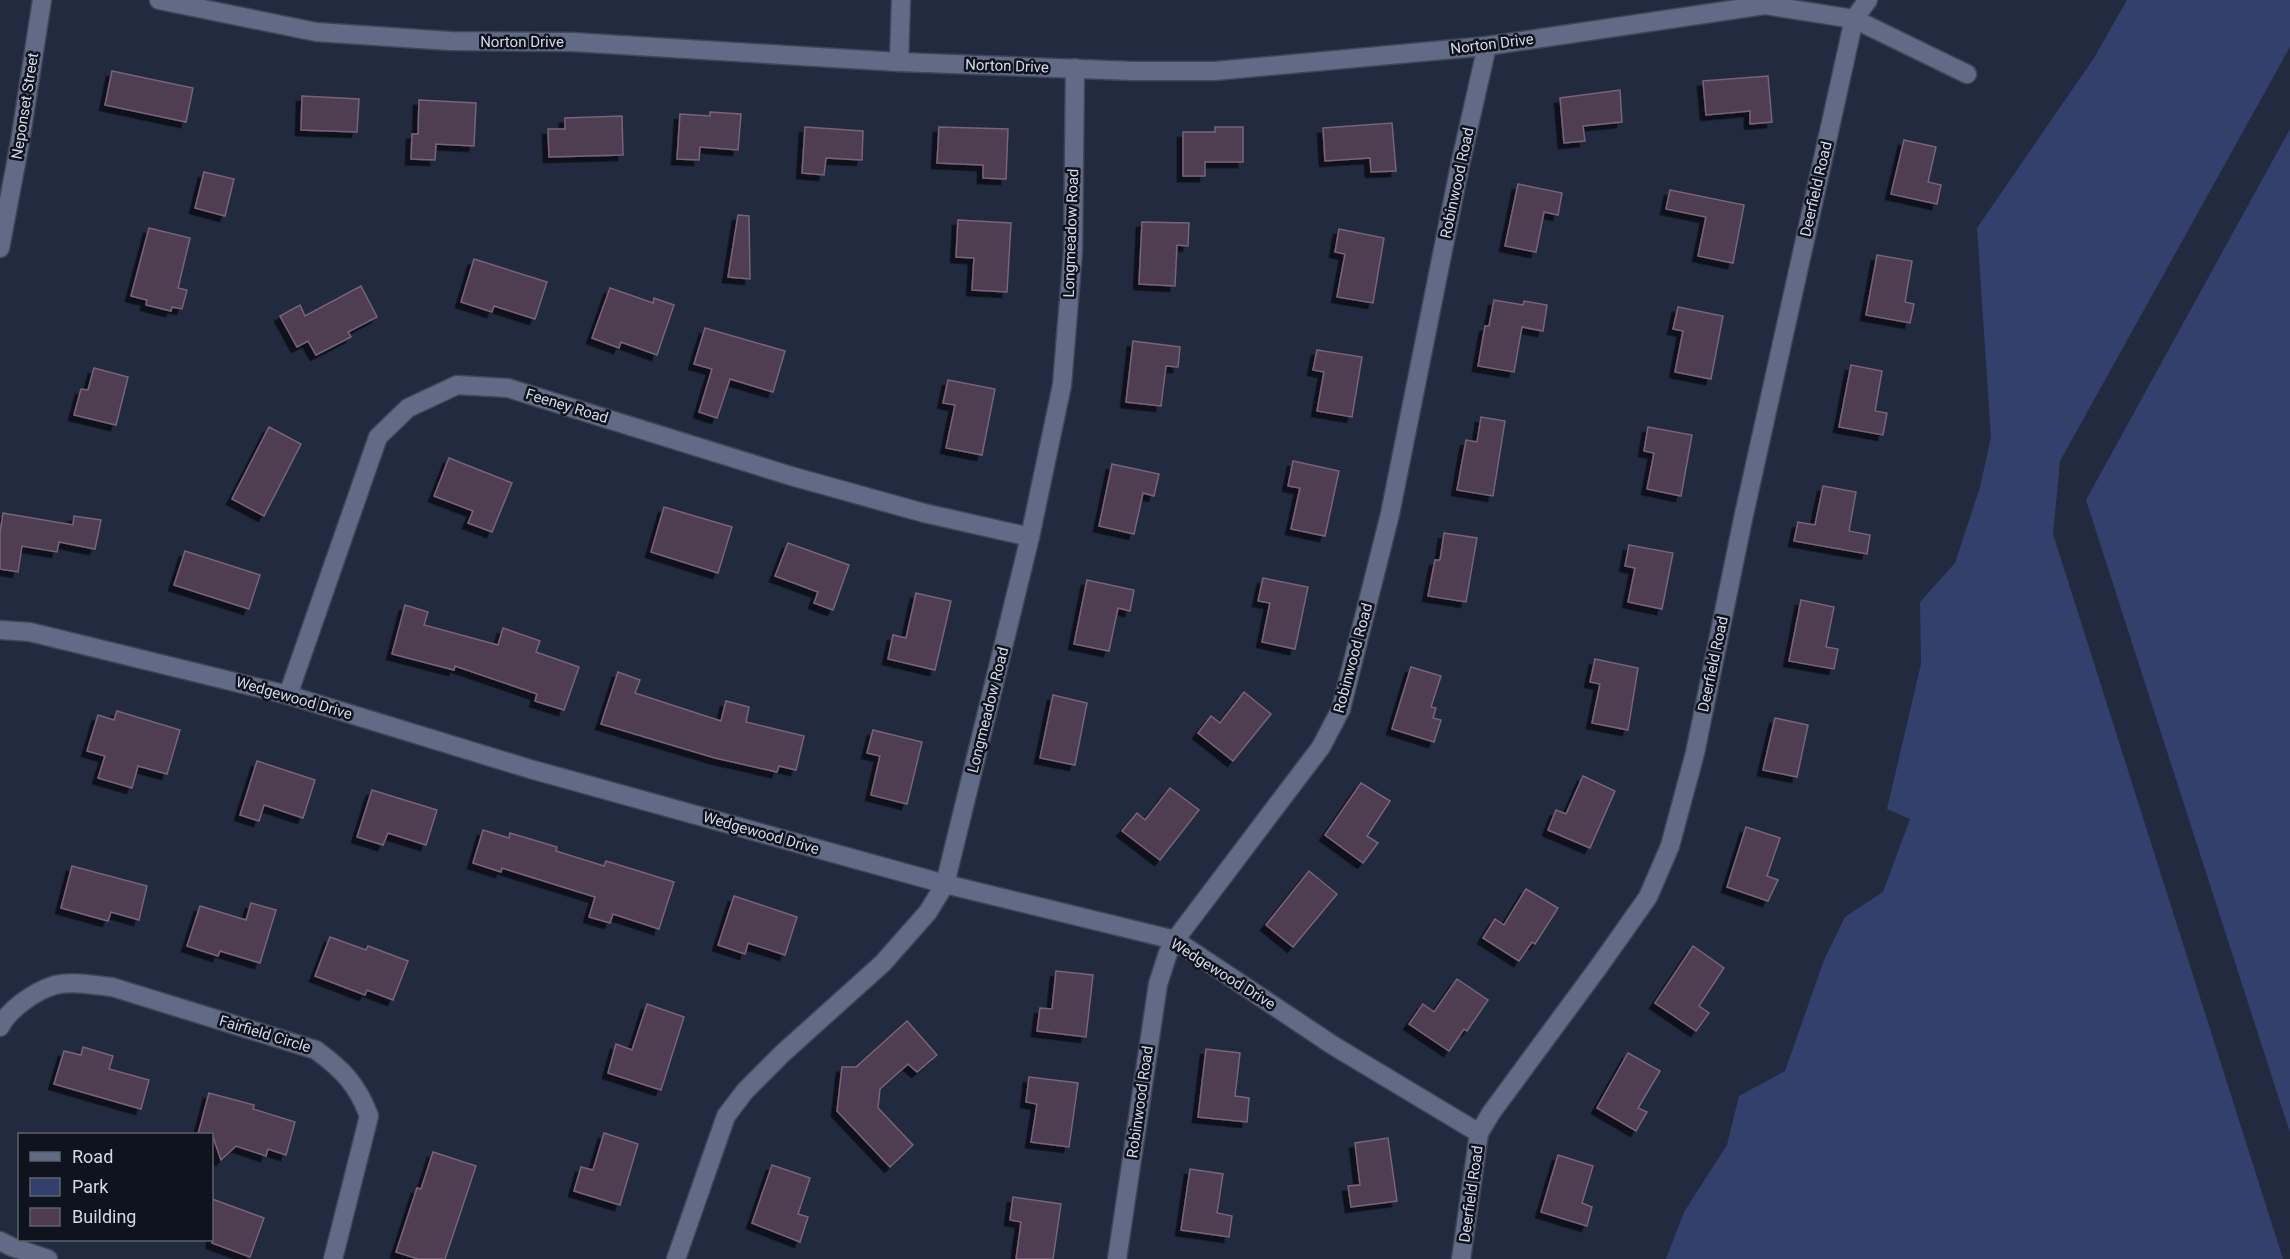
<svg xmlns="http://www.w3.org/2000/svg" width="2290" height="1259" font-family="Roboto,sans-serif">
<style>
.green{fill:#33406c}
.building{fill:#4f3c51;stroke:#786379;stroke-width:1.5;filter:url(#shadow)}
.lines{fill:none;stroke-linecap:round;stroke-linejoin:round}
.street-casing{stroke:#404658;stroke-width:21}
.secondary-casing{stroke:#404658;stroke-width:21}
.street{stroke:#626b85;stroke-width:18}
.secondary{stroke:#626b85;stroke-width:18}
.labels{text-anchor:middle;dominant-baseline:central;stroke-width:5;stroke-linejoin:round;paint-order:stroke}
.street-label{font-size:15px;fill:#d4d9e8;stroke:#0f131d}
</style>
<defs>
<filter id="shadow"><feDropShadow dx="-5.5" dy="5.5" stdDeviation="0" flood-color="#0009"/></filter>
</defs>
<rect width="100%" height="100%" fill="#222a40"/>
<g class="green">
<path d="M2127 0H2290V47L2060 461 2053 534 2283 1259H1666L1684 1212 1727 1145 1739 1096 1785 1071 1824 960 1845 917 1883 892 1910 819 1887 809 1921 664 1920 602 1955 563 1980 487 1991 437 1977 228 2094 58Z"/>
<path d="M2290 129V1133L2086 500Z"/>
</g>
<g class="building">
<path d="M112 71 193 88 186 122 105 105Z"/>
<path d="M1768 76 1772 122 1750 124V111L1706 115 1703 81Z"/>
<path d="M1620 90 1622 122 1583 126 1585 141 1564 143 1560 98Z"/>
<path d="M302 96 359 99 357 132 301 130Z"/>
<path d="M419 100 476 103 474 146 436 144 435 160 411 159 412 134H418Z"/>
<path d="M710 112 741 114 738 150 700 147 699 160 677 159 680 114 710 116Z"/>
<path d="M622 116 623 155 549 157 548 129H565V118Z"/>
<path d="M1392 123 1396 171 1371 172 1370 158 1325 161 1323 128Z"/>
<path d="M805 127 863 131 862 160 826 158 824 175 802 173Z"/>
<path d="M939 127 1008 129 1006 179 983 178V165L937 163Z"/>
<path d="M1215 127H1243V162H1205V176H1183V132H1215Z"/>
<path d="M1904 140 1936 147 1928 182 1941 185 1937 204 1891 194Z"/>
<path d="M204 172 234 179 225 216 195 208Z"/>
<path d="M1518 184 1562 193 1558 215 1544 212 1536 252 1505 246Z"/>
<path d="M1670 190 1744 205 1733 263 1698 256 1706 217 1666 209Z"/>
<path d="M738 215 749 216 750 279 728 277Z"/>
<path d="M958 220 1011 223 1007 292 972 290 974 258 956 257Z"/>
<path d="M1142 222 1189 223 1188 246 1177 245 1175 286 1139 284Z"/>
<path d="M149 228 190 238 178 288 187 290 182 309 172 307 171 311 146 305 147 300 131 296Z"/>
<path d="M1339 229 1384 238 1373 303 1337 297 1345 254 1335 252Z"/>
<path d="M1877 255 1912 261 1905 302 1914 304 1910 323 1866 315Z"/>
<path d="M474 259 547 282 535 319 494 306 492 312 461 302Z"/>
<path d="M361 286 377 317 348 332 351 337 316 355 308 341 297 347 280 316 300 305 305 316Z"/>
<path d="M610 288 653 303 654 298 674 305 657 355 621 342 619 348 592 338Z"/>
<path d="M1494 300 1523 305 1524 301 1547 305 1543 331 1522 327 1514 372 1478 366 1485 326H1489Z"/>
<path d="M1678 307 1723 316 1711 379 1675 372 1683 331 1673 329Z"/>
<path d="M705 328 785 351 773 392 730 379 717 418 699 412 712 369 694 364Z"/>
<path d="M1133 341 1180 347 1178 367 1166 366 1161 406 1126 402Z"/>
<path d="M1317 350 1362 357 1352 417 1317 411 1324 372 1313 370Z"/>
<path d="M1851 365 1882 371 1875 411 1887 413 1883 435 1839 427Z"/>
<path d="M94 368 128 377 116 425 74 415 81 389 88 390Z"/>
<path d="M948 380 995 389 982 455 946 448 955 405 943 403Z"/>
<path d="M1481 417 1505 421 1493 496 1457 490 1466 440 1477 442Z"/>
<path d="M269 427 301 444 264 516 232 499Z"/>
<path d="M1648 427 1692 435 1681 496 1647 489 1654 453 1644 451Z"/>
<path d="M449 458 512 483 492 532 468 523 473 511 434 496Z"/>
<path d="M1293 461 1339 471 1325 536 1291 529 1300 488 1288 486Z"/>
<path d="M1112 464 1159 474 1154 496 1143 493 1134 534 1099 526Z"/>
<path d="M1823 486 1856 492 1849 531 1870 535 1867 554 1794 541 1798 522 1815 525Z"/>
<path d="M664 507 732 527 718 573 651 552Z"/>
<path d="M3 513 73 525 74 516 101 520 95 549 59 542 57 552 22 546 18 572 0 569V533Z"/>
<path d="M1444 533 1477 538 1466 602 1428 596 1435 560H1440Z"/>
<path d="M788 543 849 565 833 610 814 603 818 592 775 576Z"/>
<path d="M1629 545 1673 553 1662 609 1628 602 1635 568 1625 566Z"/>
<path d="M185 551 260 575 249 609 174 585Z"/>
<path d="M1263 578 1308 587 1295 649 1262 642 1270 603 1258 601Z"/>
<path d="M1087 580 1134 590 1130 611 1118 608 1109 651 1074 644Z"/>
<path d="M916 593 951 601 935 670 888 659 893 635 906 638Z"/>
<path d="M1801 600 1834 607 1826 647 1838 649 1834 669 1789 661Z"/>
<path d="M405 605 428 612 424 625 498 645 503 628 540 641 536 652 579 667 564 710 535 701 537 694 455 666 454 670 392 654Z"/>
<path d="M1595 659 1638 668 1628 730 1592 723 1600 684 1590 682Z"/>
<path d="M1411 667 1441 676 1431 707 1436 708 1433 718 1441 720 1434 742 1392 729Z"/>
<path d="M618 672 640 680 635 693 721 721 726 701 749 707 746 722 804 736 796 770 779 766 777 772 715 758 601 724Z"/>
<path d="M1244 692 1271 714 1233 761 1198 733 1211 716 1220 723Z"/>
<path d="M1053 695 1087 703 1075 765 1040 758Z"/>
<path d="M117 711 180 730 167 774 138 766 132 788 98 778 105 756 87 751 98 715 114 720Z"/>
<path d="M1775 718 1808 725 1797 777 1763 770Z"/>
<path d="M873 730 922 742 907 804 871 795 880 756 867 753Z"/>
<path d="M257 761 315 780 303 818 264 805 259 821 240 815Z"/>
<path d="M1583 776 1615 791 1590 848 1548 830 1556 810 1566 814Z"/>
<path d="M1361 783 1390 801 1367 836 1378 843 1363 863 1325 835Z"/>
<path d="M1170 788 1199 810 1160 860 1122 831 1137 813 1145 820Z"/>
<path d="M372 790 437 810 426 845 388 833 383 845 357 837Z"/>
<path d="M1746 827 1780 838 1767 876 1778 880 1768 901 1727 887Z"/>
<path d="M483 830 509 838 510 833 557 847 556 851 604 866 606 861 674 882 659 929 613 914 610 923 589 917 595 897 502 868 501 872 473 863Z"/>
<path d="M72 866 147 886 139 920 111 912 108 921 61 908Z"/>
<path d="M1309 871 1337 894 1293 947 1266 925Z"/>
<path d="M1526 889 1558 908 1535 944 1532 942 1519 961 1483 938 1495 919 1504 925Z"/>
<path d="M734 896 797 917 785 955 748 943 745 954 718 945Z"/>
<path d="M251 903 276 910 260 963 220 951 218 956 187 946 200 906 246 920Z"/>
<path d="M330 937 366 950 368 946 408 961 393 1000 367 990 365 995 315 976Z"/>
<path d="M1693 946 1724 968 1699 1006 1709 1013 1696 1031 1655 1003Z"/>
<path d="M1056 971 1093 975 1086 1037 1037 1031 1040 1008 1052 1009Z"/>
<path d="M1457 979 1488 1000 1467 1031 1464 1029 1449 1051 1409 1024 1423 1004 1434 1012Z"/>
<path d="M647 1004 684 1017 661 1090 608 1073 616 1044 632 1050Z"/>
<path d="M907 1021 937 1055 917 1072 908 1064 880 1089 878 1108 913 1145 890 1167 837 1111 842 1067H856Z"/>
<path d="M83 1047 113 1056 109 1069 149 1080 141 1109 54 1084 64 1051 81 1055Z"/>
<path d="M1206 1049 1240 1053 1235 1096 1249 1098 1247 1122 1198 1117Z"/>
<path d="M1628 1053 1660 1071 1638 1108 1647 1112 1636 1131 1597 1108Z"/>
<path d="M1029 1077 1078 1083 1069 1147 1031 1142 1037 1104 1026 1102Z"/>
<path d="M209 1093 254 1105 253 1109 295 1122 286 1155 268 1149 266 1156 236 1146 221 1160 212 1134H198Z"/>
<path d="M604 1133 638 1144 620 1205 574 1191 581 1167 593 1170Z"/>
<path d="M1388 1138 1397 1201 1351 1207 1348 1186 1360 1185 1355 1143Z"/>
<path d="M433 1152 476 1166 445 1259H418L396 1252 417 1188 421 1189Z"/>
<path d="M1558 1155 1593 1166 1582 1203 1592 1207 1587 1226 1541 1212Z"/>
<path d="M772 1165 810 1178 798 1214 808 1217 800 1242 752 1223Z"/>
<path d="M1190 1169 1223 1174 1217 1213 1232 1216 1229 1237 1181 1230Z"/>
<path d="M1013 1197 1061 1204 1053 1259H1016L1021 1222 1010 1220Z"/>
<path d="M212 1199 264 1218 250 1257 212 1243Z"/>
</g>
<g class="lines">
<g class="street-casing">
<g id="street">
<path d="M159 0 316 32 450 41 572 42 899 62 1133 71H1215L1487 46 1765 5 1854 19 1967 74"/>
<path d="M899 62 901 0"/>
<path d="M0 630 30 632 288 695 530 769 945 884 1175 940 1334 1046 1479 1133"/>
<path d="M288 695 378 437 408 408 457 385 508 388 791 476 924 513 1030 537"/>
<path d="M0 1027C9 1009 35 991 55 985 73 981 94 985 112 987L316 1050C343 1070 357 1084 369 1116L333 1259"/>
<path d="M0 1241 12 1247 48 1259"/>
<path d="M676 1259 726 1116 745 1091 783 1053 883 963 928 912 945 884 1030 537 1062 385 1073 251 1075 68"/>
<path d="M1117 1259 1158 984 1168 953 1175 940 1321 747 1341 709 1390 514 1460 165 1487 46"/>
<path d="M1461 1259 1479 1133 1491 1113 1600 965 1648 897 1670 846 1695 753 1743 519 1854 19 1868 0"/>
</g>
</g>
<g class="secondary-casing">
<path id="secondary" d="M0 248 20 142 42 0"/>
</g>
<use href="#street" class="street"/>
<use href="#secondary" class="secondary"/>
</g>
<g class="labels">
<g class="street-label">
<text x="522" y="42">Norton Drive</text>
<text transform="translate(1492 44) rotate(-7)">Norton Drive</text>
<text transform="translate(1007 66) rotate(2)">Norton Drive</text>
<text transform="translate(25 106) rotate(-81)">Neponset Street</text>
<text transform="translate(1457 183) rotate(-78)">Robinwood Road</text>
<text transform="translate(1816 189) rotate(-77)">Deerfield Road</text>
<text transform="translate(1071 233) rotate(-88)">Longmeadow Road</text>
<text transform="translate(567 406) rotate(17)">Feeney Road</text>
<text transform="translate(1353 658) rotate(-75)">Robinwood Road</text>
<text transform="translate(1713 664) rotate(-78)">Deerfield Road</text>
<text transform="translate(294 698) rotate(16)">Wedgewood Drive</text>
<text transform="translate(988 710) rotate(-76)">Longmeadow Road</text>
<text transform="translate(761 833) rotate(16)">Wedgewood Drive</text>
<text transform="translate(1223 974) rotate(32)">Wedgewood Drive</text>
<text transform="translate(265 1034) rotate(17)">Fairfield Circle</text>
<text transform="translate(1140 1102) rotate(-82)">Robinwood Road</text>
<text transform="translate(1471 1194) rotate(-82)">Deerfield Road</text>
</g>
</g>
<rect x="18" y="1133" width="195" height="108" fill="#0f131d" stroke="#5e626e" stroke-width="1.5"/>
<rect x="30" y="1152" width="30" height="9" fill="#626b85" stroke="#5e626e" stroke-width="1.5"/>
<text x="72" y="1163" font-size="18" fill="#d4d9e8">Road</text>
<rect x="30" y="1178" width="30" height="18" fill="#33406c" stroke="#5e626e" stroke-width="1.5"/>
<text x="72" y="1193" font-size="18" fill="#d4d9e8">Park</text>
<rect x="30" y="1208" width="30" height="18" fill="#4f3c51" stroke="#5e626e" stroke-width="1.5"/>
<text x="72" y="1223" font-size="18" fill="#d4d9e8">Building</text>
</svg>
